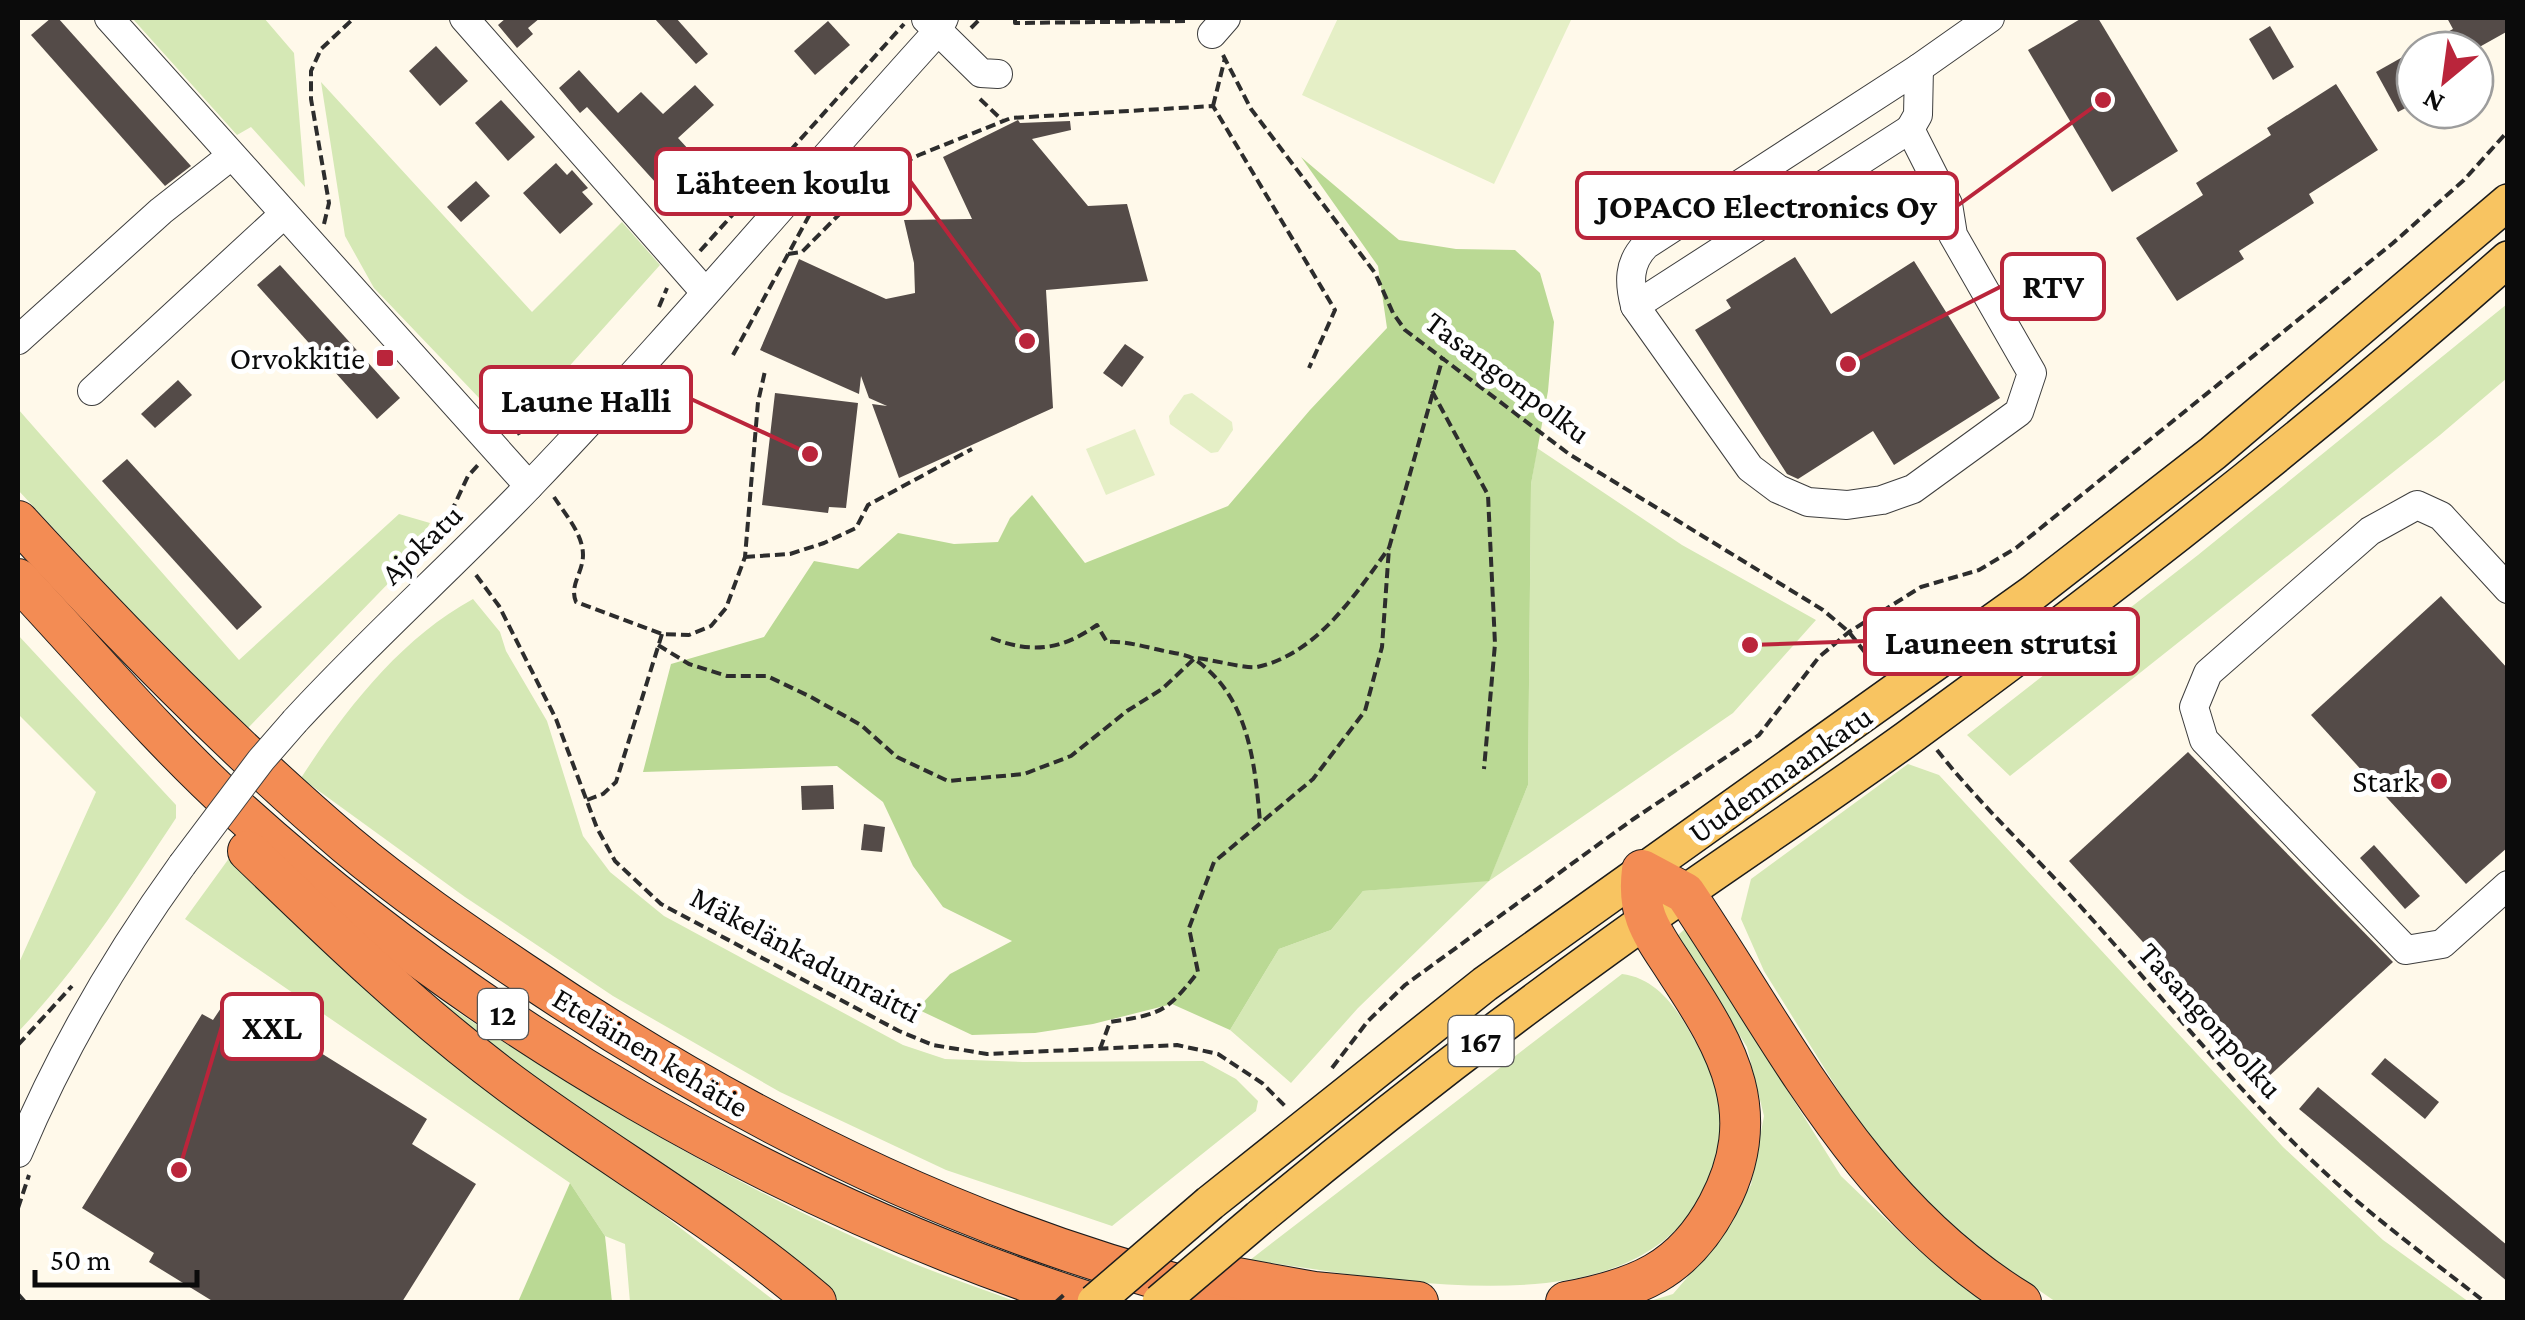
<svg xmlns="http://www.w3.org/2000/svg" width="2525" height="1320" font-family="'Crimson Pro',serif">
<style>
.green{fill:#d5e8b5}
.forest{fill:#bad994}
.pitch{fill:#e5efc6}
.building{fill:#544b48}
.lines{fill:none;stroke-linecap:round;stroke-linejoin:round}
.minor-casing{stroke:#3e3e3e;stroke-width:30}
.major-casing{stroke:#1c1c1c;stroke-width:38}
.highway-casing{stroke:#1c1c1c;stroke-width:42}
.path{stroke:#2d2d2d;stroke-width:4;stroke-dasharray:10 5;stroke-linecap:butt}
.minor{stroke:#fff;stroke-width:28}
.major{stroke:#f8c461;stroke-width:35}
.highway{stroke:#f38c54;stroke-width:40}
.minor-bridge-casing{stroke:#3e3e3e;stroke-width:30;stroke-linecap:butt}
.major-bridge-casing{stroke:#1c1c1c;stroke-width:38;stroke-linecap:butt}
.path-bridge{stroke:#2d2d2d;stroke-width:4;stroke-dasharray:10 5;stroke-linecap:butt}
.minor-bridge{stroke:#fff;stroke-width:28}
.major-bridge{stroke:#f8c461;stroke-width:35}
.poi-dot{fill:#ba253b;stroke:#fff;stroke-width:4}
.labels{text-anchor:middle;dominant-baseline:central;stroke-width:10;stroke-linejoin:round;paint-order:stroke}
.shield{fill:#fff;stroke:#545454;stroke-width:2.5}
.shield-label{font-size:30px;font-weight:bold;fill:#0b0b0b}
.poi-label{font-size:32px;fill:#0b0b0b;stroke:#fff;text-anchor:end}
.street-label{font-size:32px;fill:#0b0b0b;stroke:#fff}
.leader{fill:none;stroke:#ba253b;stroke-width:4}
.callout-dot{fill:#ba253b;stroke:#fff;stroke-width:4}
.callout{fill:#fff;stroke:#ba253b;stroke-width:4}
.callout-label{font-size:35px;text-anchor:middle;font-weight:bold;fill:#0b0b0b}
</style>
<rect width="100%" height="100%" fill="#fff9ea"/>
<g class="green">
<path d="M132 18H264L294 53 305 187 251 127 237 135Z"/>
<path d="M321 82 532 312 622 222 660 265 530 410 502 422 374 288 345 236Z"/>
<path d="M2507 304V378L2440 435 2010 776 1967 735 2198 555Z"/>
<path d="M18 409 239 660 399 514 430 523 408 563 248 728 175 659 18 490Z"/>
<path d="M1537 448 1682 545 1816 620 1733 713 1489 881 1358 1008 1291 1083 1230 1030 1279 949 1331 930 1363 891 1489 880 1528 785 1531 484Z"/>
<path d="M473 599 500 632 506 651 547 721 583 836 610 872 664 916 903 1045 945 1059 1023 1062 1203 1061 1236 1079 1258 1101 1256 1111 1112 1226 946 1170 780 1092 613 996 465 897 301 778C345 710 401 638 473 599Z"/>
<path d="M18 635 176 805V818C127 892 80 967 18 1032V965L96 792 18 714Z"/>
<path d="M1908 764 1939 775 2283 1147 2383 1240 2469 1302H2056L1972 1244 1884 1164 1764 971 1741 919 1751 879Z"/>
<path d="M230 857 395 1016 492 1095 612 1175 776 1302H630L625 1244 605 1236 570 1183 185 919Z"/>
<path d="M1686 928 1841 1176 1917 1249 1986 1302H1647L1673 1294 1710 1251 1751 1185 1764 1116 1747 1047 1677 936Z"/>
<path d="M1622 974C1656 978 1677 1008 1692 1036 1699 1049 1709 1063 1714 1077 1740 1154 1699 1232 1626 1263 1523 1308 1359 1275 1250 1260Z"/>
<path d="M404 976C560 1082 722 1181 896 1256 935 1273 977 1287 1017 1302H839L810 1276 521 1080Z"/>
</g>
<g class="forest">
<path d="M1301 157 1399 240 1456 249 1515 250 1540 273 1554 322 1548 391 1531 484 1528 785 1489 881 1363 891 1331 930 1279 949 1230 1030 1172 1004 1093 1024 1035 1033 972 1035 917 1009 950 974 1012 941 943 907 913 866 883 802 837 766 643 772 671 664 764 637 814 561 858 569 898 533 954 544 998 542 1010 518 1032 495 1085 563 1228 506 1310 410 1387 328 1378 266Z"/>
<path d="M570 1183 605 1236 612 1302H518Z"/>
</g>
<g class="pitch">
<path d="M1338 18H1572L1494 184 1302 95Z"/>
<path d="M1192 393 1232 422 1233 430 1218 452 1211 453 1170 424 1169 416 1184 395Z"/>
<path d="M1135 429 1155 475 1106 495 1086 449Z"/>
</g>
<g class="building">
<path d="M51 18H58L191 166 165 186 31 35Z"/>
<path d="M506 18H540L528 28 533 34 517 48 498 25Z"/>
<path d="M654 18H676L708 54 696 64Z"/>
<path d="M2082 18H2098L2178 151 2112 192 2028 50Z"/>
<path d="M2447 18H2508V31L2474 50H2415L2453 29Z"/>
<path d="M828 21 850 45 815 75 794 51Z"/>
<path d="M2270 26 2294 67 2273 80 2249 39Z"/>
<path d="M436 46 468 81 440 106 409 71Z"/>
<path d="M2415 50V103L2398 112 2376 72Z"/>
<path d="M579 70 618 113 641 92 663 114 695 85 714 105 678 138 690 151 656 183 587 107 580 113 559 88Z"/>
<path d="M2336 84 2378 150 2309 194 2314 203 2239 251 2244 259 2177 301 2136 238 2203 195 2196 183 2271 135 2267 128Z"/>
<path d="M501 100 535 137 508 161 475 123Z"/>
<path d="M1018 120 1020 123 1070 121 1071 130 1032 139 1088 206 1127 204 1148 281 1046 290 1053 408 899 478 872 404 887 406 869 398 861 376 859 394 760 350 799 259 886 299 915 293 914 263 904 220 972 219 943 157Z"/>
<path d="M556 163 567 175 572 170 588 188 582 192 593 204 560 234 523 193Z"/>
<path d="M476 181 490 196 461 222 447 207Z"/>
<path d="M1795 257 1831 314 1914 261 2000 398 1894 465 1873 431 1798 479 1787 474 1695 330 1731 308 1726 300Z"/>
<path d="M280 265 400 398 377 419 257 285Z"/>
<path d="M1125 344 1144 357 1122 387 1103 373Z"/>
<path d="M178 380 192 395 155 428 141 414Z"/>
<path d="M775 393 858 403 846 508 829 507 828 513 762 505Z"/>
<path d="M127 459 262 607 237 630 102 481Z"/>
<path d="M2441 596 2508 669V847L2466 884 2311 715Z"/>
<path d="M2188 752 2393 962 2267 1078 2069 861Z"/>
<path d="M833 785 834 809 802 810 801 786Z"/>
<path d="M864 824 885 827 882 852 861 850Z"/>
<path d="M2374 845 2420 896 2405 909 2360 858Z"/>
<path d="M223 1005 265 1031 271 1022 427 1119 412 1144 476 1184 402 1302H214L149 1262 154 1253 82 1208 202 1014 213 1020Z"/>
<path d="M2385 1058 2439 1102 2425 1119 2371 1074Z"/>
<path d="M2318 1087 2508 1246V1282L2299 1109Z"/>
</g>
<g class="lines">
<g class="minor-casing">
<g id="minor">
<path d="M109 18 529 486"/>
<path d="M464 18 705 292"/>
<path d="M926 19 981 73 998 74"/>
<path d="M1212 34 1226 18"/>
<path d="M1919 68 1918 115 1910 129 1948 204 1953 235 2032 373 2019 412 1913 489 1882 500 1847 505 1808 502 1778 489 1750 468 1635 306C1629 283 1628 263 1646 245Z"/>
<path d="M1919 68 1990 18"/>
<path d="M1635 306 1910 129"/>
<path d="M18 340 161 211 231 156"/>
<path d="M92 391 283 215"/>
<path d="M2508 589 2441 516 2417 505 2370 531 2208 673 2194 707 2204 740 2406 950 2442 944 2508 885"/>
<path d="M295 721C370 639 454 565 531 484 671 338 801 182 937 32L944 18"/>
<path d="M18 1153C61 1051 117 955 182 865"/>
</g>
</g>
<g class="major-casing">
<g id="major">
<path d="M1210 1203 1485 984 2033 593 2213 453 2508 202"/>
<path d="M1259 1218C1371 1125 1485 1036 1603 951 1703 878 1807 811 1908 738 2115 587 2316 429 2508 259"/>
</g>
</g>
<g class="highway-casing">
<g id="highway">
<path d="M18 521C122 634 229 744 346 844 402 891 462 932 523 973 743 1122 989 1244 1249 1302"/>
<path d="M18 579C90 656 159 738 237 809 479 1028 778 1202 1088 1302"/>
<path d="M248 851C333 933 417 1014 511 1084 612 1159 721 1220 816 1302"/>
<path d="M1215 1274 1314 1292 1418 1302"/>
<path d="M1566 1302C1636 1289 1683 1271 1718 1205 1766 1115 1729 1050 1678 973 1654 935 1636 917 1642 870L1685 893C1786 1042 1861 1204 2021 1302"/>
</g>
</g>
<g class="path">
<path d="M1015 18V23L1190 21"/>
<path d="M971 28 981 18"/>
<path d="M1223 55 1251 109 1375 273 1393 313 1405 330 1569 454 1823 610 1849 632 1878 669"/>
<path d="M980 99 1002 120"/>
<path d="M1213 106 1225 58"/>
<path d="M324 224 329 203 311 99V71L321 49 354 18"/>
<path d="M700 251 904 24"/>
<path d="M788 254 802 252 876 177 919 155 1011 118 1213 106 1335 310 1309 368"/>
<path d="M659 307 667 288"/>
<path d="M733 355 810 214"/>
<path d="M1432 391 1488 495 1495 644 1484 769"/>
<path d="M517 434 573 402"/>
<path d="M554 497C565 514 583 534 583 555 583 573 569 585 576 602L662 634 689 635 711 626 726 608 745 557 758 402 765 371"/>
<path d="M438 540 468 476 478 465"/>
<path d="M745 557 790 554 824 543 856 528 868 505 972 449"/>
<path d="M476 575 499 606 556 719 597 828 615 861 661 904 899 1031 933 1045 987 1054 1177 1045 1218 1054 1262 1083 1286 1107"/>
<path d="M991 638C1033 654 1061 650 1097 625L1107 642C1125 641 1142 646 1160 650 1172 653 1188 654 1197 661 1249 698 1255 764 1260 822"/>
<path d="M658 645 689 664 727 676H767L809 696 861 725 897 757 948 781 1024 774 1071 756 1127 711 1162 689 1195 658C1210 659 1246 669 1257 667 1317 654 1355 595 1389 548"/>
<path d="M1937 750C1978 802 2025 846 2070 895 2154 986 2230 1084 2320 1168 2372 1217 2430 1259 2485 1302"/>
<path d="M587 800 603 794 616 782 662 634"/>
<path d="M18 1045 72 986"/>
<path d="M1100 1049 1110 1022C1161 1014 1166 1013 1198 972L1189 928 1214 862 1313 779 1365 711 1382 647 1389 548 1443 357"/>
<path d="M1332 1068 1368 1021 1405 985 1632 820 1759 735 1819 657 1849 632 1921 587 1979 570 2016 548 2393 243 2464 180 2508 131"/>
<path d="M18 1208 29 1175"/>
<path d="M18 1294 25 1302"/>
</g>
<use href="#minor" class="minor"/>
<use href="#major" class="major"/>
<use href="#highway" class="highway"/>
<g class="minor-bridge-casing">
<path id="minor-bridge" d="M182 865 261 760 295 721"/>
</g>
<g class="major-bridge-casing">
<g id="major-bridge">
<path d="M1095 1302 1210 1203"/>
<path d="M1160 1302 1259 1218"/>
</g>
</g>
<path class="path-bridge" d="M1056 1302 1067 1292"/>
<use href="#minor-bridge" class="minor-bridge"/>
<use href="#major-bridge" class="major-bridge"/>
</g>
<g class="poi-dot">
<rect x="375" y="348" width="20" height="20" rx="5"/>
<circle cx="2439" cy="781" r="10"/>
</g>
<g class="labels">
<g class="shield">
<rect x="478" y="989" width="50" height="50" rx="8"/>
<rect x="1448.5" y="1016" width="65" height="50" rx="8"/>
</g>
<g class="shield-label">
<text x="503" y="1014">12</text>
<text x="1481" y="1041">167</text>
</g>
<g class="poi-label">
<text x="365" y="358">Orvokkitie</text>
<text x="2419" y="781">Stark</text>
</g>
<g class="street-label">
<text transform="translate(1508 377) rotate(37)">Tasangonpolku</text>
<text transform="translate(421 544) rotate(-44)">Ajokatu</text>
<text transform="translate(1780 774) rotate(-35)">Uudenmaankatu</text>
<text transform="translate(806 954) rotate(28)">Mäkelänkadunraitti</text>
<text transform="translate(2211 1020) rotate(48)">Tasangonpolku</text>
<text transform="translate(651 1052) rotate(31)">Eteläinen kehätie</text>
</g>
</g>
<path class="leader" d="M1027 341L910 181M2103 100L1957 206M1848 364L2002 286M810 454L691 399M1750 645L1865 641M179 1170L222 1026"/>
<g class="callout-dot">
<circle cx="1027" cy="341" r="10"/>
<circle cx="2103" cy="100" r="10"/>
<circle cx="1848" cy="364" r="10"/>
<circle cx="810" cy="454" r="10"/>
<circle cx="1750" cy="645" r="10"/>
<circle cx="179" cy="1170" r="10"/>
</g>
<g class="callout">
<rect x="656" y="149" width="254" height="65" rx="10"/>
<rect x="1577" y="173" width="380" height="65" rx="10"/>
<rect x="2002" y="254" width="102" height="65" rx="10"/>
<rect x="481" y="367" width="210" height="65" rx="10"/>
<rect x="1865" y="609" width="273" height="65" rx="10"/>
<rect x="222" y="994" width="100" height="65" rx="10"/>
</g>
<g class="callout-label">
<text x="783" y="194">Lähteen koulu</text>
<text x="1767" y="218">JOPACO Electronics Oy</text>
<text x="2053" y="298">RTV</text>
<text x="586" y="412">Laune Halli</text>
<text x="2001" y="654">Launeen strutsi</text>
<text x="272" y="1039">XXL</text>
</g>
<rect width="2525" height="1320" fill="none" stroke="#0b0b0b" stroke-width="40"/>
<g transform="translate(2445 80) rotate(209)"><circle r="48" fill="#ffffff" stroke="#9d9d9d" stroke-width="2.5"/>
<path d="M0-8L18 38L0 25L-18 38Z" fill="#ba253b"/>
<text y="-15" font-size="28" font-weight="bold" text-anchor="middle" fill="#0b0b0b">N</text>
</g>
<path d="M35 1270v15h162v-15" fill="none" stroke="#0b0b0b" stroke-width="5"/>
<text x="50" y="1270" font-size="30" fill="#0b0b0b" stroke="#ffffff" stroke-width="8" paint-order="stroke">50 m</text>
</svg>
